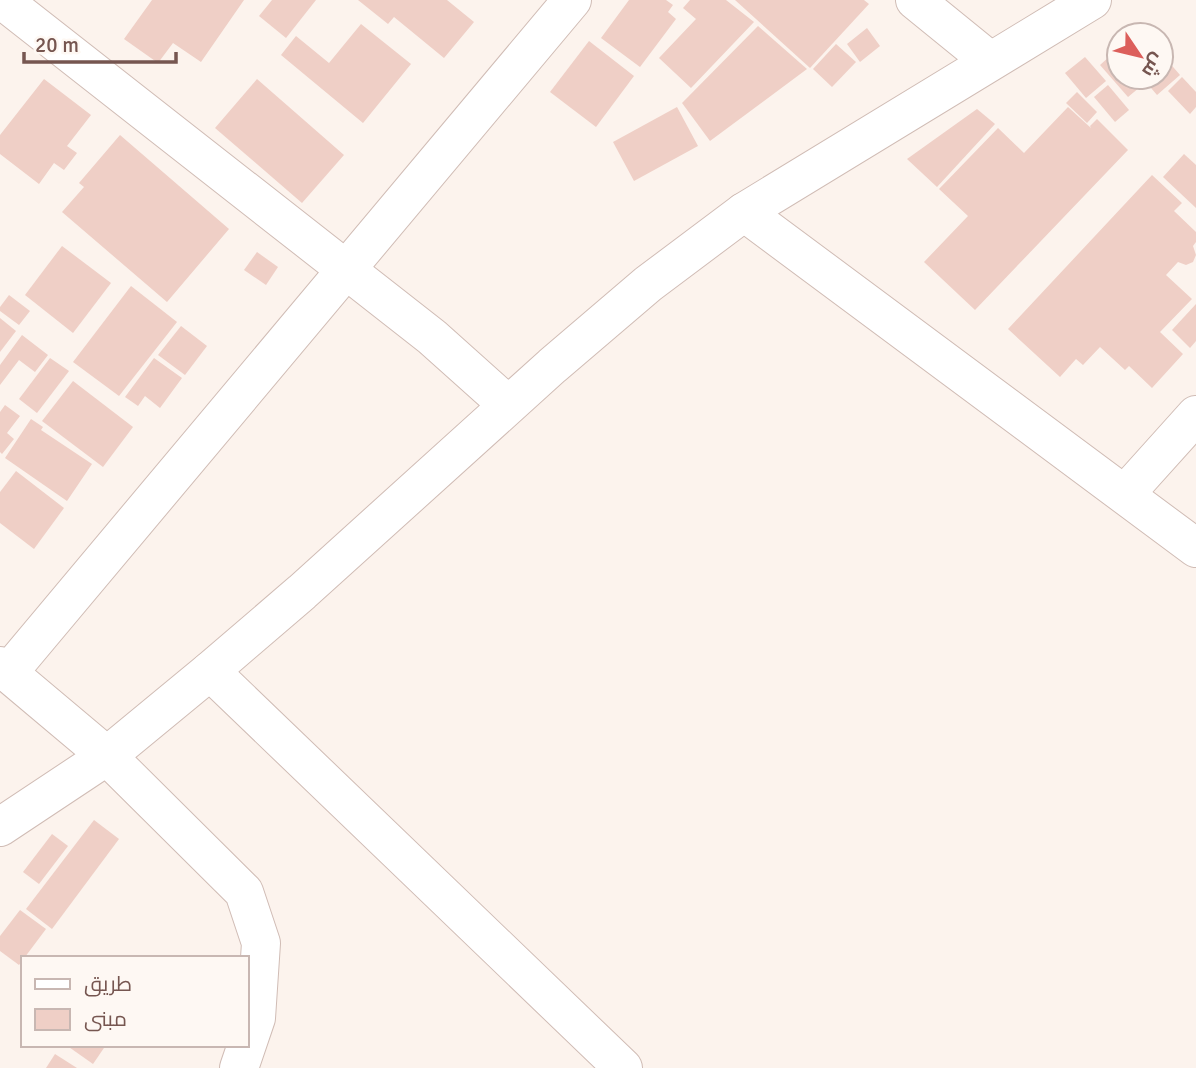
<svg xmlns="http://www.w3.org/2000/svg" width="1196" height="1068" font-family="Signika,Cairo,sans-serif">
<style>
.building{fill:#efcfc6}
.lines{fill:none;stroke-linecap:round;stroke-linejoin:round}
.street-casing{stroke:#d0bcb5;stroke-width:40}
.street{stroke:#fff;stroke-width:38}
</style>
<rect width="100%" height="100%" fill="#fcf3ed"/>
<g class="building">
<path d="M152 0H244L201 62 173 43 158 63 124 39Z"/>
<path d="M272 0H316L286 38 259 16Z"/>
<path d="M358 0H447L474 22 444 58 394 17 388 24Z"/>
<path d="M629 0H666L673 5 668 12 676 19 640 67 601 38Z"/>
<path d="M690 0H726L754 22 691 88 659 58 696 19 683 8Z"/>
<path d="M735 0H864L869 4 810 68Z"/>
<path d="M361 24 411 64 363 123 281 55 296 36 329 63Z"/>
<path d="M758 26 807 69 710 141 682 103Z"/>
<path d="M867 28 880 46 860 62 847 44Z"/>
<path d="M589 41 634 76 596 127 550 92Z"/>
<path d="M836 44 856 62 832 87 813 69Z"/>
<path d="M1119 48V77H1161V53L1180 75 1157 95 1146 82 1128 97 1100 65Z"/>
<path d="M1085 57 1106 81 1086 98 1065 73Z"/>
<path d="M1182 77 1196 92V107L1190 114 1168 91Z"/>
<path d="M44 79 91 115 67 146 77 153 64 170 54 163 39 184 0 154V135Z"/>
<path d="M257 79 344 155 302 203 215 128Z"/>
<path d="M1108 85 1129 110 1115 122 1094 97Z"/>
<path d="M1077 92 1097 112 1087 123 1066 103Z"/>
<path d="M677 107 698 146 634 181 613 142Z"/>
<path d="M1068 107 1091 128 1090 126 1097 119 1128 150 975 310 924 262 968 216 939 189 998 128 1024 153Z"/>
<path d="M977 109 995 124 937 187 907 159Z"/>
<path d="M120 135 229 229 167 302 62 212 84 187 79 183Z"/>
<path d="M1184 154 1196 165V208L1163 177Z"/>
<path d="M1152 175 1182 203 1174 211 1196 232V242L1193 246 1196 255 1193 262 1186 265 1178 262 1166 275 1192 299 1160 332 1183 354 1152 388 1129 366 1125 370 1100 347 1083 365 1076 359 1060 377 1008 329Z"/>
<path d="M62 246 111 283 73 333 25 295Z"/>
<path d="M257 252 278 267 266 285 244 270Z"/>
<path d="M131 286 177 322 119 396 73 362Z"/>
<path d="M9 295 30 311 19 325 0 311V307Z"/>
<path d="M1196 304V341L1190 348 1172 330Z"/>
<path d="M0 318 16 331 0 352Z"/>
<path d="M181 326 207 346 185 375 158 355Z"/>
<path d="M22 335 48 355 35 372 19 360 0 385V365Z"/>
<path d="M50 358 69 371 37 413 19 399Z"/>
<path d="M154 358 182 378 160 408 145 396 138 406 125 397Z"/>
<path d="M73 381 133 427 103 467 42 421Z"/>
<path d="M5 405 20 416 7 433 14 439 2 454 0 452V412Z"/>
<path d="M31 419 43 427 41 430 92 464 67 501 5 458Z"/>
<path d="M16 471 64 508 34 549 0 523V492Z"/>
<path d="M94 820 119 839 52 929 26 909Z"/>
<path d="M52 834 68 846 39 884 23 872Z"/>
<path d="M20 910 46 929 19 965 0 951V936Z"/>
<path d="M66 1045H106L93 1064Z"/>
<path d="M55 1054 77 1068H46Z"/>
</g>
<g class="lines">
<g class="street-casing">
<g id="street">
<path d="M2 0 432 337 508 405"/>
<path d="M915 0 990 61"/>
<path d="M744 212 1196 548"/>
<path d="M1125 494 1196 415"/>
<path d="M0 666 107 756 244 892 261 943 256 1018 239 1068"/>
<path d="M210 671 623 1068"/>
<path d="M8 673 572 0"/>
<path d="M0 827 107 756 210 671 302 592 552 366 648 284 744 212 1092 0"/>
</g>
</g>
<use href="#street" class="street"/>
</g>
<rect x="21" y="956" width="228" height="91" fill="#fef8f3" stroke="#c8b7b2" stroke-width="2"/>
<rect x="35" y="979" width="35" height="10" fill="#ffffff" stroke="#c8b7b2" stroke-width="2"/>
<text x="84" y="991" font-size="21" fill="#765650">طريق</text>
<rect x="35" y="1009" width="35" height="21" fill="#efcfc6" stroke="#c8b7b2" stroke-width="2"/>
<text x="84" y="1026" font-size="21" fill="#765650">مبنى</text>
<g transform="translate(1140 56) rotate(125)"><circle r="33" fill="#fef8f3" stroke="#c8b7b2" stroke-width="2"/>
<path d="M0-5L12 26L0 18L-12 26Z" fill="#dc5f5b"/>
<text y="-10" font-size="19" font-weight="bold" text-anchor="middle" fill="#765650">ش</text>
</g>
<path d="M24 52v10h152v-10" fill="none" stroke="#765650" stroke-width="3.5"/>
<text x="35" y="52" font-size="21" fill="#765650" stroke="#fef8f3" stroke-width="5" paint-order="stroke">20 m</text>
</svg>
